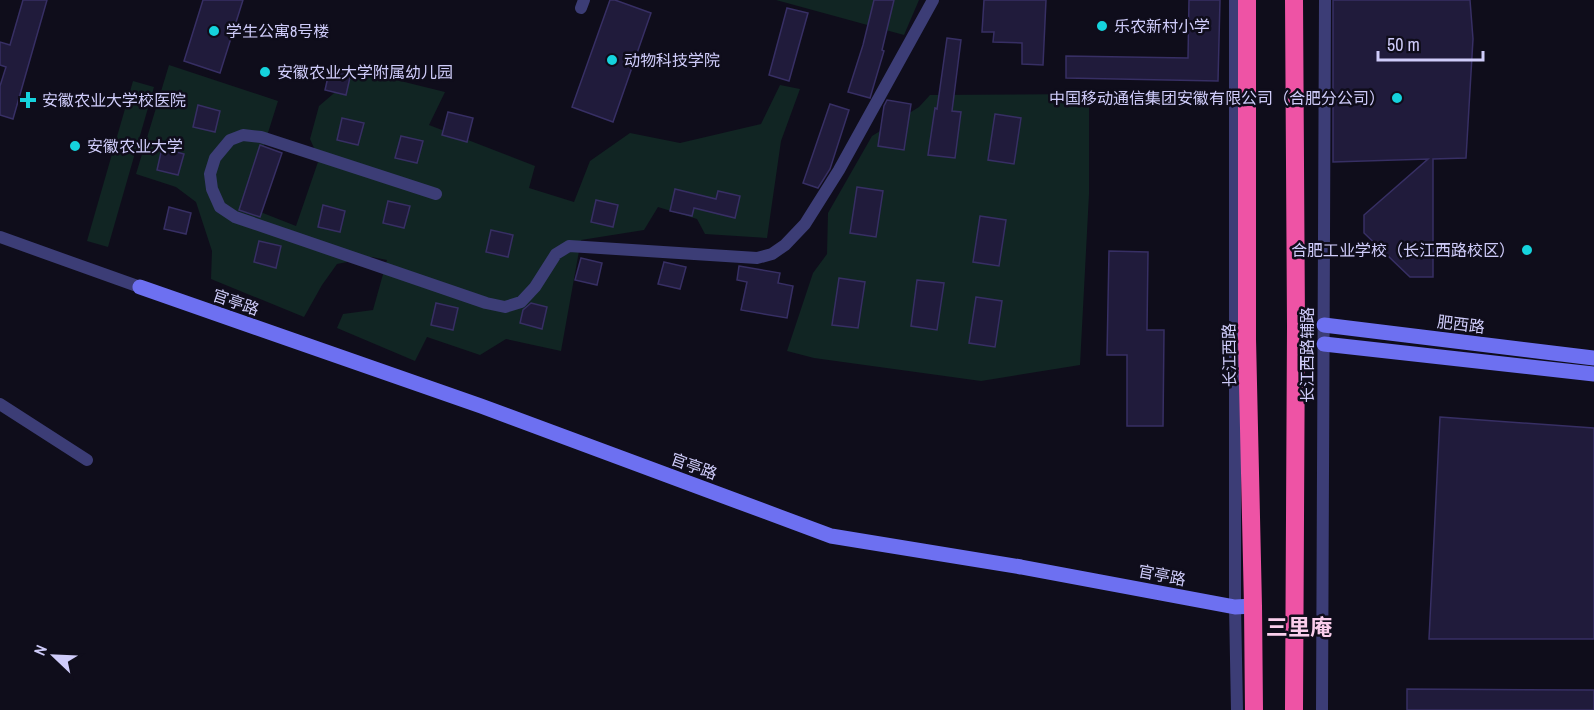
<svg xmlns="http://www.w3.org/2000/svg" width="1594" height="710" font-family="'Archivo Narrow','Noto Sans SC',sans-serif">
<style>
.green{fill:#112523}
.building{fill:#201b3b;stroke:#372f64;stroke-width:1.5}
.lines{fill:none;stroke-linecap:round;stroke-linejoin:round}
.street{stroke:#3c3d76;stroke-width:12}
.secondary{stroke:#6d70f1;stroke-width:15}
.highway{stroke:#ee53a5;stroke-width:18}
.poi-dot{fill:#15d3dd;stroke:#0f0d1b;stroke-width:2}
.labels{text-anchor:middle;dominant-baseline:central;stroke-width:5;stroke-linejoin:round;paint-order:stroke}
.poi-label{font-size:16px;fill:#cfccfa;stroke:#0f0d1b;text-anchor:start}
.street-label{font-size:16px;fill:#cfccfa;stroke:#0f0d1b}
.district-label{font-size:22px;font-weight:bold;fill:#faceec;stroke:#0f0d1b}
</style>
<rect width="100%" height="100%" fill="#0f0d1b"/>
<g class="green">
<path d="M776 0H919L904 35Z"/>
<path d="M169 65 278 101 245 206 296 226 319 159 310 139 319 106 360 71 445 92 429 125 535 166 529 188 574 202 590 161 630 133 680 143 761 124 780 85 800 89 781 141 767 238 705 234 697 219 658 207 644 230 581 240 561 351 506 339 480 355 427 337 415 361 337 328 343 314 373 310 387 260 372 257 337 264 322 285 304 317 211 279 212 251 196 202 176 187 136 174Z"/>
<path d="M133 81 154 87 108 247 87 241Z"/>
<path d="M1089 94V194L1080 365 981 381 814 358 787 351 813 273 827 254 828 213 872 136 919 107 930 95Z"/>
</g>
<g class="building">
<path d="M23 0H47L13 119 0 115V86L6 67 0 65V42L10 45Z"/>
<path d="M203 0H243L220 73 184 61Z"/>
<path d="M610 0H615L651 13 613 122 572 107Z"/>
<path d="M874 0H894L882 50 884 51 870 98 848 92 863 45Z"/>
<path d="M984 0H1046L1043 65 1022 64V43L993 42 994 32H982Z"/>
<path d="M1189 0H1220L1218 81 1066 78V56L1188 58Z"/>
<path d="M1333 0H1470L1473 39 1466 158 1433 159V277H1410L1364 233V215L1428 159 1333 162Z"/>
<path d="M787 8 808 13 789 81 769 75Z"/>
<path d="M947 38 961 40 952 111 961 112 955 158 928 155 935 108 937 109Z"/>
<path d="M330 68 351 73 346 95 325 90Z"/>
<path d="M887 100 911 104 904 150 878 146 884 106Z"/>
<path d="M830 104 849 110 830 169 818 188 803 183Z"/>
<path d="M198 105 220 111 215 132 193 127Z"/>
<path d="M448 112 473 118 467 142 442 135Z"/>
<path d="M995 114 1021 118 1014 164 988 160Z"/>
<path d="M342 118 364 123 358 145 337 140Z"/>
<path d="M401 136 423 141 417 163 395 158Z"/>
<path d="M260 145 282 153 260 217 239 210Z"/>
<path d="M162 148 184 154 178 175 157 170Z"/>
<path d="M857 187 883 191 876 237 850 233Z"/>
<path d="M675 189 716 199 718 191 740 196 735 218 694 208 692 216 670 211Z"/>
<path d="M596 200 618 205 613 227 591 222Z"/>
<path d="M388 201 410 206 404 228 383 223Z"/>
<path d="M323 205 345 211 340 232 318 227Z"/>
<path d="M169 207 191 213 186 234 164 229Z"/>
<path d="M980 216 1006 220 999 266 973 262Z"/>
<path d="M491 230 513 235 508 257 486 252Z"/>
<path d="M259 241 281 246 276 268 254 262Z"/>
<path d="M1109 251 1148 252 1147 330H1164L1163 426H1127V355H1107Z"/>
<path d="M581 258 602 263 597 285 575 280Z"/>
<path d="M664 262 686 267 680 289 658 284Z"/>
<path d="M739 266 780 273 778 283 793 286 787 318 741 310 747 282 737 280Z"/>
<path d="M839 278 865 282 858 328 832 325Z"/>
<path d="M917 280 944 283 937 330 911 326Z"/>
<path d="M976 297 1002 301 995 347 969 343Z"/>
<path d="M436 303 458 308 453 330 431 325Z"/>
<path d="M531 303 547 307 542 329 520 323 523 310Z"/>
<path d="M1440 417 1594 428V639H1429Z"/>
<path d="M1407 689 1594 690V710H1407Z"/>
</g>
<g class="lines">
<g class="street">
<path d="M1235 0V607L1237 710"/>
<path d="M581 8 584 0"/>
<path d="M436 194 261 137 243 135 230 140 215 158 210 174 212 189 220 207 235 217 486 303 505 307 521 302 535 287 556 254 569 246 757 258 772 254 785 245 805 224 839 170 933 0"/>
<path d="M0 237 140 287"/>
<path d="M0 404 87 460"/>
<path d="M1322 710 1325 0"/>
</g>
<g class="secondary">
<path d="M140 287 481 406 831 536 1021 567 1235 607 1253 606"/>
<path d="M1324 325 1594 358"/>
<path d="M1324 344 1594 374"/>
</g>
<g class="highway">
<path d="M1247 0V339L1253 606 1254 710"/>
<path d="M1294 710 1296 326 1294 0"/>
</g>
</g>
<g class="poi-dot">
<circle cx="1102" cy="26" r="6"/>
<circle cx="214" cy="31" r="6"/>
<circle cx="612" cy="60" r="6"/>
<circle cx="265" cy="72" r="6"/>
<circle cx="1397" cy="98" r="6"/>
<path d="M25 91h6v6h6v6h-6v6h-6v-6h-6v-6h6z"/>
<circle cx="75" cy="146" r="6"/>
<circle cx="1527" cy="250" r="6"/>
</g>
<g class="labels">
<g class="poi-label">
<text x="1114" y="26">乐农新村小学</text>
<text x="226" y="31">学生公寓8号楼</text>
<text x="624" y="60">动物科技学院</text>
<text x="277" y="72">安徽农业大学附属幼儿园</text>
<text x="1385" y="98" text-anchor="end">中国移动通信集团安徽有限公司（合肥分公司）</text>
<text x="42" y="100">安徽农业大学校医院</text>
<text x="87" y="146">安徽农业大学</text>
<text x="1515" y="250" text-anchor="end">合肥工业学校（长江西路校区）</text>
</g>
<g class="street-label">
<text transform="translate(236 302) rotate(19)">官亭路</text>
<text transform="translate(1461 324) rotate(7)">肥西路</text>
<text transform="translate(1229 355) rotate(-91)">长江西路</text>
<text transform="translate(1307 355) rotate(-90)">长江西路辅路</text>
<text transform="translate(694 466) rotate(20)">官亭路</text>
<text transform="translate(1162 575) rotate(11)">官亭路</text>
</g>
<g class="district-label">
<text x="1299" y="627">三里庵</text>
</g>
</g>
<g transform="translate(54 656) rotate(293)" stroke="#0f0d1b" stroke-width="4.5" paint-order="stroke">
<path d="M0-4.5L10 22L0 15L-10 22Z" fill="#cfccfa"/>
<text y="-9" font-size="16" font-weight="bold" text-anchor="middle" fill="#cfccfa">N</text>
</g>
<path d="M1378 51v9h105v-9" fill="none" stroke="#cfccfa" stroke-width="3"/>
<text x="1387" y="51" font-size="18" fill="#cfccfa" stroke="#0f0d1b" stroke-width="4.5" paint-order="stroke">50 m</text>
</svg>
